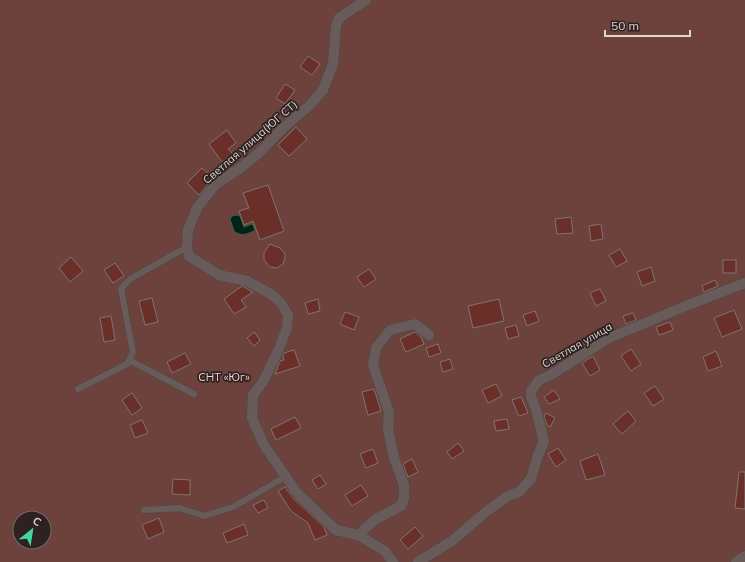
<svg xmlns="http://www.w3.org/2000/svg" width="745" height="562" font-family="Mulish,sans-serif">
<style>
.green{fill:#6e423c;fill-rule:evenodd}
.water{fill:#002416;stroke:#42594f}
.building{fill:#692f28;stroke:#807371}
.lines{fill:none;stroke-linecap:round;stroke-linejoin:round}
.lane-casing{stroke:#534a49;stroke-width:8}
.street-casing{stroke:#534a49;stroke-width:12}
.lane{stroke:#685b59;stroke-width:6}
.street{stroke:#685b59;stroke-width:10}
.labels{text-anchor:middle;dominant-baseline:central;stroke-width:3.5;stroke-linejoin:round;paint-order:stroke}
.street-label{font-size:11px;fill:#dcd5d4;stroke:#2d2221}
.park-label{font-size:11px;fill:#f6cec8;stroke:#2d2221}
</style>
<rect width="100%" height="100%" fill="#372c2a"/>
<path class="green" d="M0 0H745V562H0ZM20 518H44V542H20Z"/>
<path class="water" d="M237 215 240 216 244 227 252 224 255 229 254 231C247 234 241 237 234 231L230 219 232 216Z"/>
<g class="building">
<path d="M308 56 320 64 312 75 300 67Z"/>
<path d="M285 84 295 90 285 104 276 98Z"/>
<path d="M296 127 307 139 289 156 278 145Z"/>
<path d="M227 130 236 143 228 149 233 154 222 162 209 144Z"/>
<path d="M202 168 213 178 199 195 187 183Z"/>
<path d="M268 185 284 231 260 240 253 221 244 225 239 211 249 208 243 193Z"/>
<path d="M571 217 573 233 557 234 555 219Z"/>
<path d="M601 224 603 239 591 241 589 226Z"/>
<path d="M270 244 280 248 285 254V258L283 264 277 268 270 267 264 260V253Z"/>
<path d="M620 249 627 261 616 267 609 255Z"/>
<path d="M71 257 83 271 70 282 59 268Z"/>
<rect x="723" y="260" width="13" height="13"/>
<path d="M115 263 124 276 113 283 104 270Z"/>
<path d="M651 267 655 281 642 286 637 272Z"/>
<path d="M369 269 376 279 364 287 357 277Z"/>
<path d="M715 280 718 286 704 292 702 286Z"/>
<path d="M242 286 253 292 241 300 246 307 234 314 224 299Z"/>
<path d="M600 289 606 301 596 306 590 293Z"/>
<path d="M152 298 158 322 145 325 139 301Z"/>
<path d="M318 299 320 311 308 314 305 303Z"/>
<path d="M499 299 504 321 473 328 468 306Z"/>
<path d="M734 310 742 329 722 337 714 318Z"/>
<path d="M535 311 539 321 527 326 523 315Z"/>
<path d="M345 312 359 317 354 330 340 324Z"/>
<path d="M633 313 636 320 626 324 623 316Z"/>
<path d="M111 316 115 340 104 342 100 318Z"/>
<path d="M670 322 673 330 659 335 656 327Z"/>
<path d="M516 325 519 336 508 339 505 328Z"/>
<path d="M254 332 260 340 254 346 247 338Z"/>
<path d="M415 332 421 337 424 344 406 352 400 339Z"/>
<path d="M438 344 441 353 429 357 426 348Z"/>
<path d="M631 349 641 364 631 371 621 356Z"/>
<path d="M294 350 300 366 275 374 280 361 284 360 283 356 284 353Z"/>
<path d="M716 351 722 366 708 371 703 357Z"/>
<path d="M185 353 191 364 172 373 167 362Z"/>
<path d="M593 356 600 370 590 376 582 363Z"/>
<path d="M450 359 453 369 443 372 440 362Z"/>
<path d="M496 384 502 396 488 403 482 390Z"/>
<path d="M655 386 664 399 653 406 644 393Z"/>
<path d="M374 389 381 411 368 415 362 392Z"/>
<path d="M554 390 560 399 549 404 544 397Z"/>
<path d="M132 393 142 408 132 415 122 400Z"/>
<path d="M521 397 528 413 519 416 512 400Z"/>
<path d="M628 411 636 421 622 434 613 424Z"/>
<path d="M546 413 555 418 550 427 547 425 544 416Z"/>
<path d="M295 417 301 428 276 440 271 429Z"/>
<path d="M507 419 509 429 496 431 494 421Z"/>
<path d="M142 420 148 433 135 438 130 425Z"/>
<path d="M458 443 464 451 452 459 447 452Z"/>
<path d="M558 448 566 460 556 467 548 454Z"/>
<path d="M373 449 378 463 366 468 360 454Z"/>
<path d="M598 454 605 475 586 480 580 461Z"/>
<path d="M412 459 418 472 408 477 403 464Z"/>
<path d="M739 472H745V509L735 508Z"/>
<path d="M320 475 326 484 318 489 312 480Z"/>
<path d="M173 479 190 480V495L172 494Z"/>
<path d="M361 485 368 496 352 506 345 495Z"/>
<path d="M285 487 293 498 324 527 327 535 315 540 308 523 291 511 278 491Z"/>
<path d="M264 500 268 508 258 513 253 505Z"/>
<path d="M159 518 164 532 148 539 142 525Z"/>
<path d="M244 524 248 535 227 543 223 533Z"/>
<path d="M415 527 423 536 408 549 400 540Z"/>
</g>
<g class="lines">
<g class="lane-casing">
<g id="lane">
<path d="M129 360 194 394"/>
<path d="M78 389 127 364 133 352 121 289 130 279 187 247"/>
<path d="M144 510 180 508 204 516 233 507 285 477"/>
</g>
</g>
<g class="street-casing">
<g id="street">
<path d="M366 0 339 18 336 26 333 64 323 90 310 105 283 128 259 153 239 169 216 184 197 208 188 230 187 247 189 256 219 275 247 281 271 294 281 303 288 315 287 328 278 351 263 382 253 395 252 418 264 445 297 493 336 530 358 535 385 551 393 562"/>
<path d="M358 535 376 519 401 506 404 498V485L394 458 388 429 389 412 373 365 376 348 390 330 415 324 429 335"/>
<path d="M418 562 452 541 487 511 508 496 519 492 531 479 538 455 544 442 536 409 531 397V391L539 380 551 375 607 339 688 305 745 283"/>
<path d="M736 562 745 556"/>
</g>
</g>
<use href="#lane" class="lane"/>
<use href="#street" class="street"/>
</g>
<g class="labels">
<g class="street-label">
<text transform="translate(250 142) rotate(-41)">Светлая улица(ЮГ СТ)</text>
<text transform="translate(577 345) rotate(-30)">Светлая улица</text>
</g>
<g class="park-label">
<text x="224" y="377">СНТ «Юг»</text>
</g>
</g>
<g transform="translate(32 530) rotate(30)"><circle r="19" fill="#2d2221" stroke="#736a69"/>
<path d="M0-3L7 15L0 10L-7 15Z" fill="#44d4a0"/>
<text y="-6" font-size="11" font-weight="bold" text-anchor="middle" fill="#dcd5d4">С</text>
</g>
<path d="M605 30v6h85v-6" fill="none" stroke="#dcd5d4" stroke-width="2"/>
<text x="611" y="30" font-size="12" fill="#dcd5d4" stroke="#2d2221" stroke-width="3" paint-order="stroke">50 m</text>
</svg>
